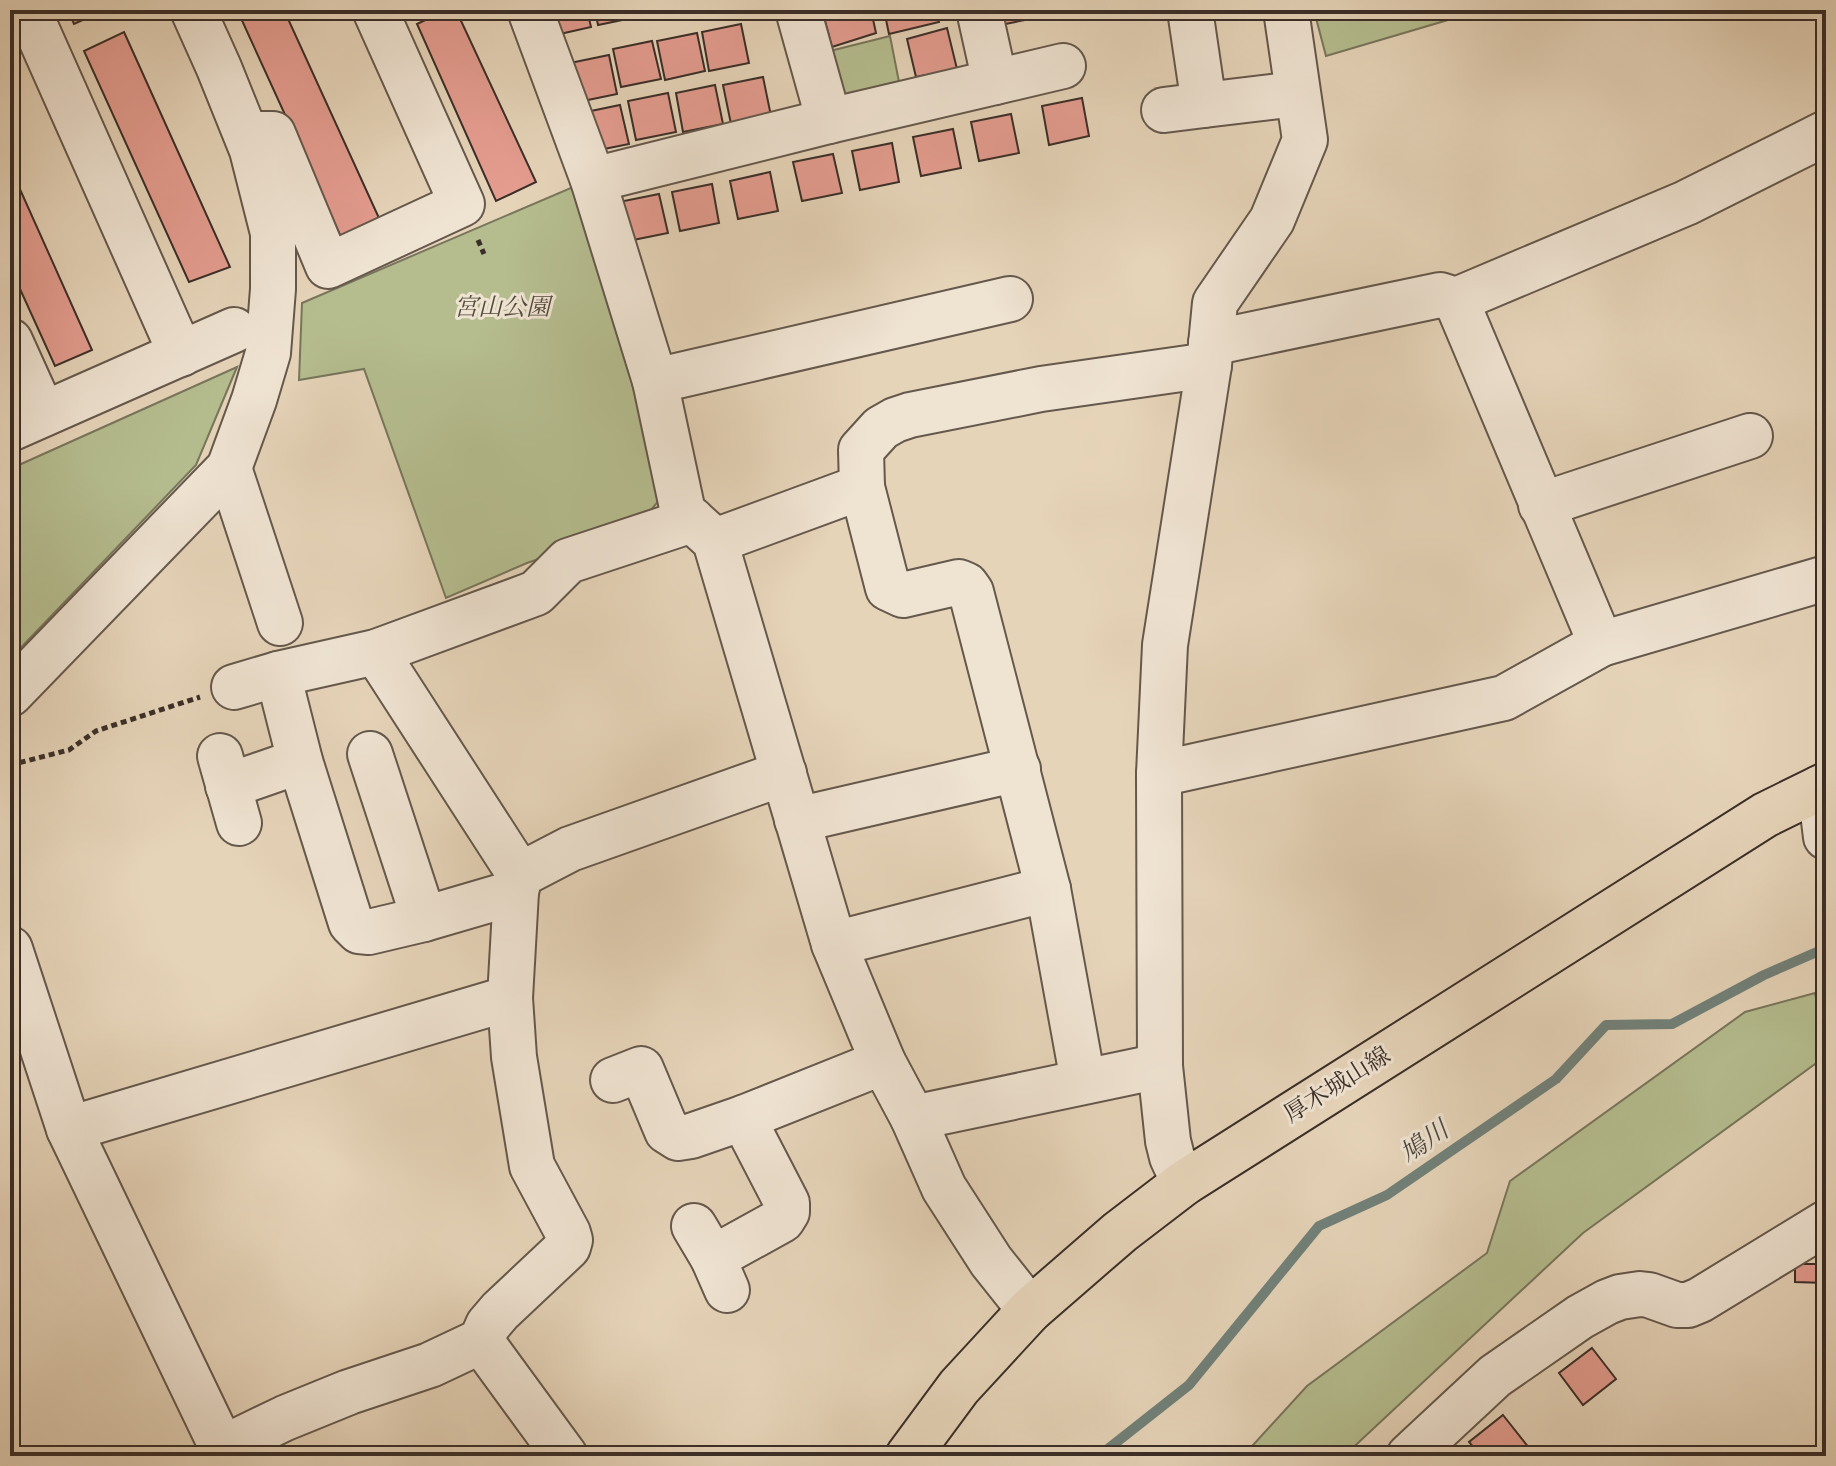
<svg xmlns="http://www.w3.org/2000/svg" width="1836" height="1466" font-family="'Old Standard TT','Noto Serif JP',serif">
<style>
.green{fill:#b5bd8f;stroke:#78765c;stroke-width:2}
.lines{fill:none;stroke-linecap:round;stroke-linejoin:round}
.stream{stroke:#71817a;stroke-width:10}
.building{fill:#e49c8f;stroke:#3a2e28;stroke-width:2}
.minor-casing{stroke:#65584c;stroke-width:48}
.major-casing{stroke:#3a2e28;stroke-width:48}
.path{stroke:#3a2e28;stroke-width:5;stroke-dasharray:6 4;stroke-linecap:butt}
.minor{stroke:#efe3d2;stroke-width:44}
.major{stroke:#e6d4b9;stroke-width:44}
.labels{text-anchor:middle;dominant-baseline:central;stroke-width:6;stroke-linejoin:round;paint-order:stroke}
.park-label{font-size:24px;font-style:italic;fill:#534b3d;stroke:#efe3d2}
.street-label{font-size:24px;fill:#3a2e28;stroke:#efe3d2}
.water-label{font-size:26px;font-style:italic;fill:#4c4a43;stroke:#efe3d2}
</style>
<rect width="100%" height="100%" fill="#e6d4b9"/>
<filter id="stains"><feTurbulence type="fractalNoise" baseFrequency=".0025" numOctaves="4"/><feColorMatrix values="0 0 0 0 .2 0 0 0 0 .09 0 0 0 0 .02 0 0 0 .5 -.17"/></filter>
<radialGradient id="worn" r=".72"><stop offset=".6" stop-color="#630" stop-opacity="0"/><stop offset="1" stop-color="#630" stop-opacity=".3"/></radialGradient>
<g class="green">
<path d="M1335 10H1455L1458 17 1326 56 1316 18Z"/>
<path d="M890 36 900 87 845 101 822 53Z"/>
<path d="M573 187 625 346 661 498 639 524 527 563 446 598 364 369 299 380 302 303Z"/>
<path d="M237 367 196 465 10 659V469Z"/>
<path d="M1815 993 1826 1046V1056L1583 1233 1344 1456H1243L1307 1386 1487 1253 1510 1181 1745 1012Z"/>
</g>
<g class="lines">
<path class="stream" d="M1099 1456 1189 1385 1319 1226 1387 1195 1556 1079 1606 1025 1672 1024 1764 975 1826 948"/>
</g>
<g class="building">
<path d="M68 10H105L74 24Z"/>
<path d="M247 10H284L384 229 345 246 239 14Z"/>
<path d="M446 10H456L536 182 496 201 417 24Z"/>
<path d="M546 10H587L591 27 551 36Z"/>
<path d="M595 10H636L637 17 598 25Z"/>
<path d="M822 10H871L876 33 832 47Z"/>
<path d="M884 10H936L939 22 889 34Z"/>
<path d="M987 10H1028L1030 19 990 27Z"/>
<path d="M741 24 749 63 709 71 702 32Z"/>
<path d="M947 28 957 69 916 77 907 39Z"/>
<path d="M124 32 230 267 189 282 84 51Z"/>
<path d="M697 33 705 71 665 80 657 41Z"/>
<path d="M652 41 661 79 621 87 613 49Z"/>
<path d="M609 55 617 94 578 102 570 63Z"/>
<path d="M763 77 771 116 731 124 723 85Z"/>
<path d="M715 85 723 124 683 132 676 93Z"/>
<path d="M668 93 676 132 636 140 628 101Z"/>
<path d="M1082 98 1089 136 1049 145 1042 106Z"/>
<path d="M620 105 629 144 589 152 581 113Z"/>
<path d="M1011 114 1019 153 979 161 971 122Z"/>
<path d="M953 129 961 168 921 176 913 137Z"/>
<path d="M892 143 899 182 860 190 852 151Z"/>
<path d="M833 154 842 193 802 201 793 162Z"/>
<path d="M10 167 92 350 55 366 10 267Z"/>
<path d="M770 172 778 211 738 219 730 181Z"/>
<path d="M712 184 719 223 680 231 672 192Z"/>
<path d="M659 194 668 233 628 241 619 202Z"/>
<path d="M1820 1247H1826V1283L1795 1282V1264H1820Z"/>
<path d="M1592 1348 1616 1379 1583 1405 1559 1373Z"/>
<path d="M1503 1415 1533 1453 1530 1456H1481L1469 1442Z"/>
</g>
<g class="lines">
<g class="minor-casing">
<g id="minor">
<path d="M28 10 181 354"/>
<path d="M530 10 593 180 655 381 683 512 715 541 834 944 883 1062 913 1118 944 1188 991 1261 1030 1310"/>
<path d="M798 10 829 121"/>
<path d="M979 10 995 82"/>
<path d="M1190 10 1204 105 1297 94"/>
<path d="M1164 110 1204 105"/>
<path d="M259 134H273L328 266 462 204 375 10"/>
<path d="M593 180 829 121 1063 66"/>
<path d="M1456 300 1601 644 1826 578"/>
<path d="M10 341 43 414"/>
<path d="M1211 343 1440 295 1456 300 1686 203 1826 133"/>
<path d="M655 381 1010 299"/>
<path d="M10 429 234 330"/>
<path d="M229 468 280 623"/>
<path d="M862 487 888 588 903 595 959 582 966 585 971 592 1048 889 1083 1081"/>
<path d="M1541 505 1750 436"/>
<path d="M715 541 862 487 861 450 881 428 895 420 910 415 1041 389 1209 365"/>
<path d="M376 652 520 875"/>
<path d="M278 674 300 761 351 923 359 931 369 932 424 919"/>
<path d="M234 687 278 674 376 652 536 593 568 561 692 520"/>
<path d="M10 694 229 468 254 400 268 353 273 289V233L252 150 219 68 193 10"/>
<path d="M370 754 424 919 516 892"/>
<path d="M220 756 239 823"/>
<path d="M1159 774 1504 698 1601 644"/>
<path d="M228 786 300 761"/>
<path d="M1820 788 1826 837"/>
<path d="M797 820 1018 769"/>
<path d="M834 944 1048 889"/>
<path d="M10 949 69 1129 226 1456"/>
<path d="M613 1080 641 1069 667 1131 678 1138 691 1136 743 1118 883 1062"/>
<path d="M913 1118 1160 1066"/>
<path d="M69 1129 510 998"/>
<path d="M1184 1183 1172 1157 1168 1141 1160 1066 1159 774 1165 645 1209 365 1215 303 1272 220 1305 140 1286 10"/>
<path d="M694 1226 713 1258"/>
<path d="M727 1290 713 1258 782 1220 787 1212V1203L743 1118"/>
<path d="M481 1341 565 1456"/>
<path d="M223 1448 285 1418 349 1392 430 1365 481 1341 488 1325 500 1311 568 1247 570 1240 568 1233 532 1166 514 1057 510 998 516 892 520 875 570 849 784 773"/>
<path d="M1409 1456 1495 1376 1580 1317 1607 1302 1620 1297 1640 1294 1649 1295 1677 1305H1688L1700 1300 1826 1223"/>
</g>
</g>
<g class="major-casing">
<path id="major" d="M908 1456 959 1387 1030 1310 1120 1232 1184 1183 1765 815 1826 785"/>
</g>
<g class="path">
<path d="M478 240 484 254"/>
<path d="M10 765 69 750 96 731 200 697"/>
</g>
<use href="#minor" class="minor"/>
<use href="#major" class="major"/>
</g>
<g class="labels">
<g class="park-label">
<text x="502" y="309">宮山公園</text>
</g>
<g class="street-label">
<text transform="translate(1338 1086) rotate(-32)">厚木城山線</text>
</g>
<g class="water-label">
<text transform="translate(1425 1143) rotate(-35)">鳩川</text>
</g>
</g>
<rect width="1836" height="1466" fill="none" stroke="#e6d4b9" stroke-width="40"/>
<rect x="12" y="12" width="1812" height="1442" fill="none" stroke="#3a2e28" stroke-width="4"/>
<rect x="20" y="20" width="1796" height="1426" fill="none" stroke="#3a2e28" stroke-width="2"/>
<rect width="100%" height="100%" filter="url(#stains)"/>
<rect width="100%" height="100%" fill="url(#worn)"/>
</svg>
